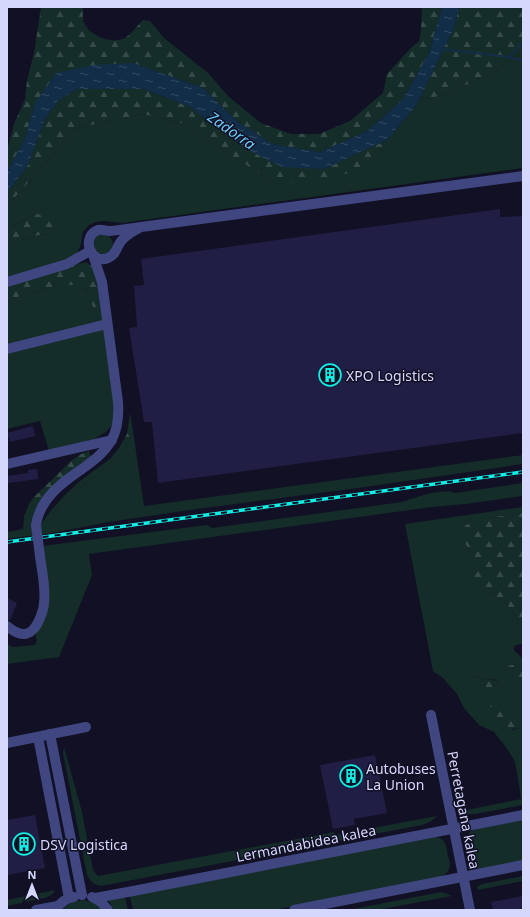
<svg xmlns="http://www.w3.org/2000/svg" width="530" height="917" font-family="'Noto Sans',sans-serif">
<style>
.green{fill:#142d29;fill-rule:evenodd}
.forest{fill:url(#forest-firs)}
.water{fill:url(#water-ripples)}
.lines{fill:none;stroke-linecap:round;stroke-linejoin:round}
.stream{stroke:#122d47;stroke-width:2}
.building{fill:#201e44}
.minor{stroke:#3f4680;stroke-width:10}
.rail-casing{stroke:#11eee4;stroke-width:3.5}
.rail{stroke:#111024;stroke-width:2;stroke-dasharray:6;stroke-linecap:butt}
.minor-bridge{stroke:#3f4680;stroke-width:10}
.labels{text-anchor:middle;dominant-baseline:central;stroke-width:3;stroke-linejoin:round;paint-order:stroke}
.poi-label{font-size:14px;fill:#d6d7fc;stroke:#111024;text-anchor:start}
.street-label{font-size:14px;fill:#d6d7fc;stroke:#111024}
.water-label{font-size:15px;font-style:italic;fill:#6bc9f5;stroke:#111024}
</style>
<defs>
<pattern id="forest-firs" width="22" height="20" patternUnits="userSpaceOnUse"><rect width="22" height="20" fill="#142d29"/><path d="M5 1l3.5 6h-7zM16 11l3.5 6h-7z" fill="#354b49"/></pattern>
<pattern id="water-ripples" width="26" height="14" patternUnits="userSpaceOnUse"><rect width="26" height="14" fill="#122d47"/><path d="M2 4q2-2 4 0t4 0M15 11q2-2 4 0t4 0" fill="none" stroke="#344b62"/></pattern>
</defs>
<rect width="100%" height="100%" fill="#111024"/>
<g class="green">
<path d="M523 51V168L122 223 105 221 96 222 89 225 83 232 81 244 76 256 58 263 7 277V244L39 235 53 234 35 214 7 229V206L59 148 73 129 143 114 184 124 232 156 275 183 385 156 387 140 399 126 416 106 419 100 439 96 490 75Z"/>
<circle cx="103" cy="244" r="10"/>
<path d="M58 285C65 285 75 283 81 285 86 287 95 307 99 313L100 305 111 376 114 405V415L112 425 106 432 94 439 49 451 40 421 7 429V300Z"/>
<path d="M133 431 144 506 523 455V464L358 488 197 509 109 522 52 533 7 539V532L23 529 24 516 30 502 37 508 40 526 48 514 51 515C61 505 70 495 81 487 95 475 112 466 124 450 128 445 129 437 133 431Z"/>
<path d="M523 483V496L466 504 432 507 89 554 92 575 59 657 7 664V644L13 647 35 645 37 640 35 632 40 625 42 546 207 525 212 528 402 502C416 497 442 488 455 493Z"/>
<path d="M523 507V513L487 518 465 543 470 551V563L484 590 496 596 510 608 523 631V643L514 646V650L523 659V671L516 664 507 666 523 694V722L520 719 509 714 506 706 512 730 520 728 523 735V805L475 814H465L461 811 521 799 518 779 515 762 508 750 494 732 479 725 464 708 457 694 443 678 433 671 405 524ZM471 676 484 679 498 680 486 687 477 683Z"/>
<path d="M64 747 82 812 93 870 98 876 334 832 335 835 437 816C432 821 428 823 422 825L101 886C94 885 90 881 87 875L63 753Z"/>
<path d="M523 819V862L484 869H478L471 862 467 840 468 835 471 831 478 828Z"/>
<path d="M432 837C446 837 446 845 448 856 449 860 451 865 449 869 448 873 444 875 440 877L274 910H133L130 896Z"/>
<path d="M523 876V881L478 890 477 887 482 884Z"/>
<path d="M55 890 53 894 45 898 7 906V900Z"/>
<path d="M441 892 445 893 452 896 377 910H348Z"/>
<path d="M125 897 128 910H114L108 900Z"/>
<path d="M84 900C92 902 97 904 103 910H62C68 903 75 901 84 900Z"/>
</g>
<g class="forest">
<path d="M41 7H83C83 12 82 18 84 23 90 36 112 45 125 38 130 35 138 25 143 20L150 21 164 38 208 73 229 97 261 123 291 134H319L350 121 383 93 387 74 410 49 419 41 421 30 422 7H442L429 53 403 99 367 131 320 152 272 144 238 122 203 88 133 63 35 103 25 138 7 172V150L14 124 25 99 27 81 34 53Z"/>
<path d="M459 7H523V51L490 75 439 96 419 100 454 28Z"/>
<path d="M77 89H144L190 107 248 150 324 169 387 140 386 156 369 168 317 181 275 183 232 156 184 124 143 114 73 129 59 148 7 206V192L12 187 28 165 45 119 58 101Z"/>
<path d="M35 214 50 216 56 227 53 234 39 235 7 244V229Z"/>
<path d="M86 262 97 270 100 305 99 313 94 315 92 302 85 288 80 285H58L7 300V286L63 268Z"/>
<path d="M130 413 133 431C129 437 128 445 124 450 112 466 95 475 81 487 70 495 61 505 51 515L48 514 64 496 80 481 110 459 119 448 127 434Z"/>
<path d="M89 451 91 458 37 508 30 502 33 498 71 461 81 454Z"/>
<path d="M523 513V631L510 608 496 596 484 590 474 577 470 563V551L465 543 458 535 466 525 487 518Z"/>
<path d="M516 664 523 671V694L507 666Z"/>
<path d="M470 676 484 679 498 681 499 685 491 694 486 687 477 683Z"/>
<path d="M497 701H502L506 706 509 714 520 719 523 722V735L520 728 500 731 486 710Z"/>
</g>
<path class="water" d="M442 7H459L454 28 416 106 399 126 387 140 324 169 282 167 248 150 190 107 144 89H77L58 101 45 119 28 165 12 187 7 192V172L25 138 35 103 56 73 94 65 133 63 203 88 238 122 272 144 320 152 367 131 403 99 429 53Z"/>
<g class="lines">
<g class="stream">
<path d="M441 49 509 57 523 61"/>
<path d="M509 57 523 42"/>
</g>
</g>
<g class="building">
<path d="M500 209V217L523 216V433L158 483 152 422H144L129 328 137 327 134 286 144 285 141 259Z"/>
<path d="M33 426 35 436 10 442 7 433Z"/>
<path d="M37 469 38 479 8 483 7 476 28 473V470Z"/>
<path d="M7 598 17 603 10 620H7Z"/>
<path d="M375 755 387 813 354 819 355 825 333 829 320 765Z"/>
<path d="M35 815 45 868 7 875V820Z"/>
<path d="M523 896V910H493L491 902Z"/>
</g>
<g class="lines">
<g class="minor">
<path d="M141 227C135 230 128 234 123 239 116 245 118 254 108 258 91 265 80 237 98 230 103 229 105 231 110 231 113 231 117 230 119 230 127 229 134 228 141 227L523 176"/>
<path d="M7 282 67 264 90 251"/>
<path d="M7 349 107 324"/>
<path d="M7 464 112 440"/>
<path d="M36 525C40 499 61 483 82 469 93 461 104 453 111 441 118 429 119 416 118 402L102 282 93 255"/>
<path d="M7 626C22 639 33 636 40 618 42 613 44 608 44 603 46 588 42 572 40 556"/>
<path d="M431 715 470 910"/>
<path d="M50 734 82 895"/>
<path d="M38 737 69 898"/>
<path d="M7 743 86 727"/>
<path d="M92 897 101 902 108 910"/>
<path d="M95 898 128 892 523 815"/>
<path d="M36 910 58 906"/>
<path d="M55 910C60 903 66 898 74 897"/>
<path d="M294 910 523 865"/>
</g>
<g class="rail-casing">
<path id="rail" d="M7 542 523 472"/>
</g>
<use href="#rail" class="rail"/>
<path class="minor-bridge" d="M36 525 40 556"/>
</g>
<defs>
<g id="building-ring" transform="scale(1.15)"><circle r="9.5" fill="#111024" stroke="#11eee4" stroke-width="1.5"/><path d="M-4-6H4V6H1V3H-1V6H-4ZM-2.5-4.3h1.7v1.8h-1.7ZM.8-4.3h1.7v1.8H.8ZM-2.5-1h1.7V.8h-1.7ZM.8-1h1.7V.8H.8Z" fill="#11eee4"/></g>
</defs>
<g fill-rule="evenodd">
<use href="#building-ring" x="330" y="375"/>
<use href="#building-ring" x="351" y="776"/>
<use href="#building-ring" x="24" y="844"/>
</g>
<g class="labels">
<g class="poi-label">
<text x="346" y="375">XPO Logistics</text>
<text x="366" y="768">Autobuses<tspan x="366" dy="16">La Union</tspan></text>
<text x="40" y="844">DSV Logistica</text>
</g>
<g class="street-label">
<text transform="translate(464 810) rotate(79)">Perretagana kalea</text>
<text transform="translate(306 843) rotate(-11)">Lermandabidea kalea</text>
</g>
<g class="water-label">
<text transform="translate(232 130) rotate(35)">Zadorra</text>
</g>
</g>
<rect width="530" height="917" fill="none" stroke="#d6d7fc" stroke-width="16"/>
<g transform="translate(32 885)" stroke="#111024" stroke-width="3" paint-order="stroke">
<path d="M0-3L7 15L0 10L-7 15Z" fill="#d6d7fc"/>
<text y="-6" font-size="11" font-weight="bold" text-anchor="middle" fill="#d6d7fc">N</text>
</g>
</svg>
